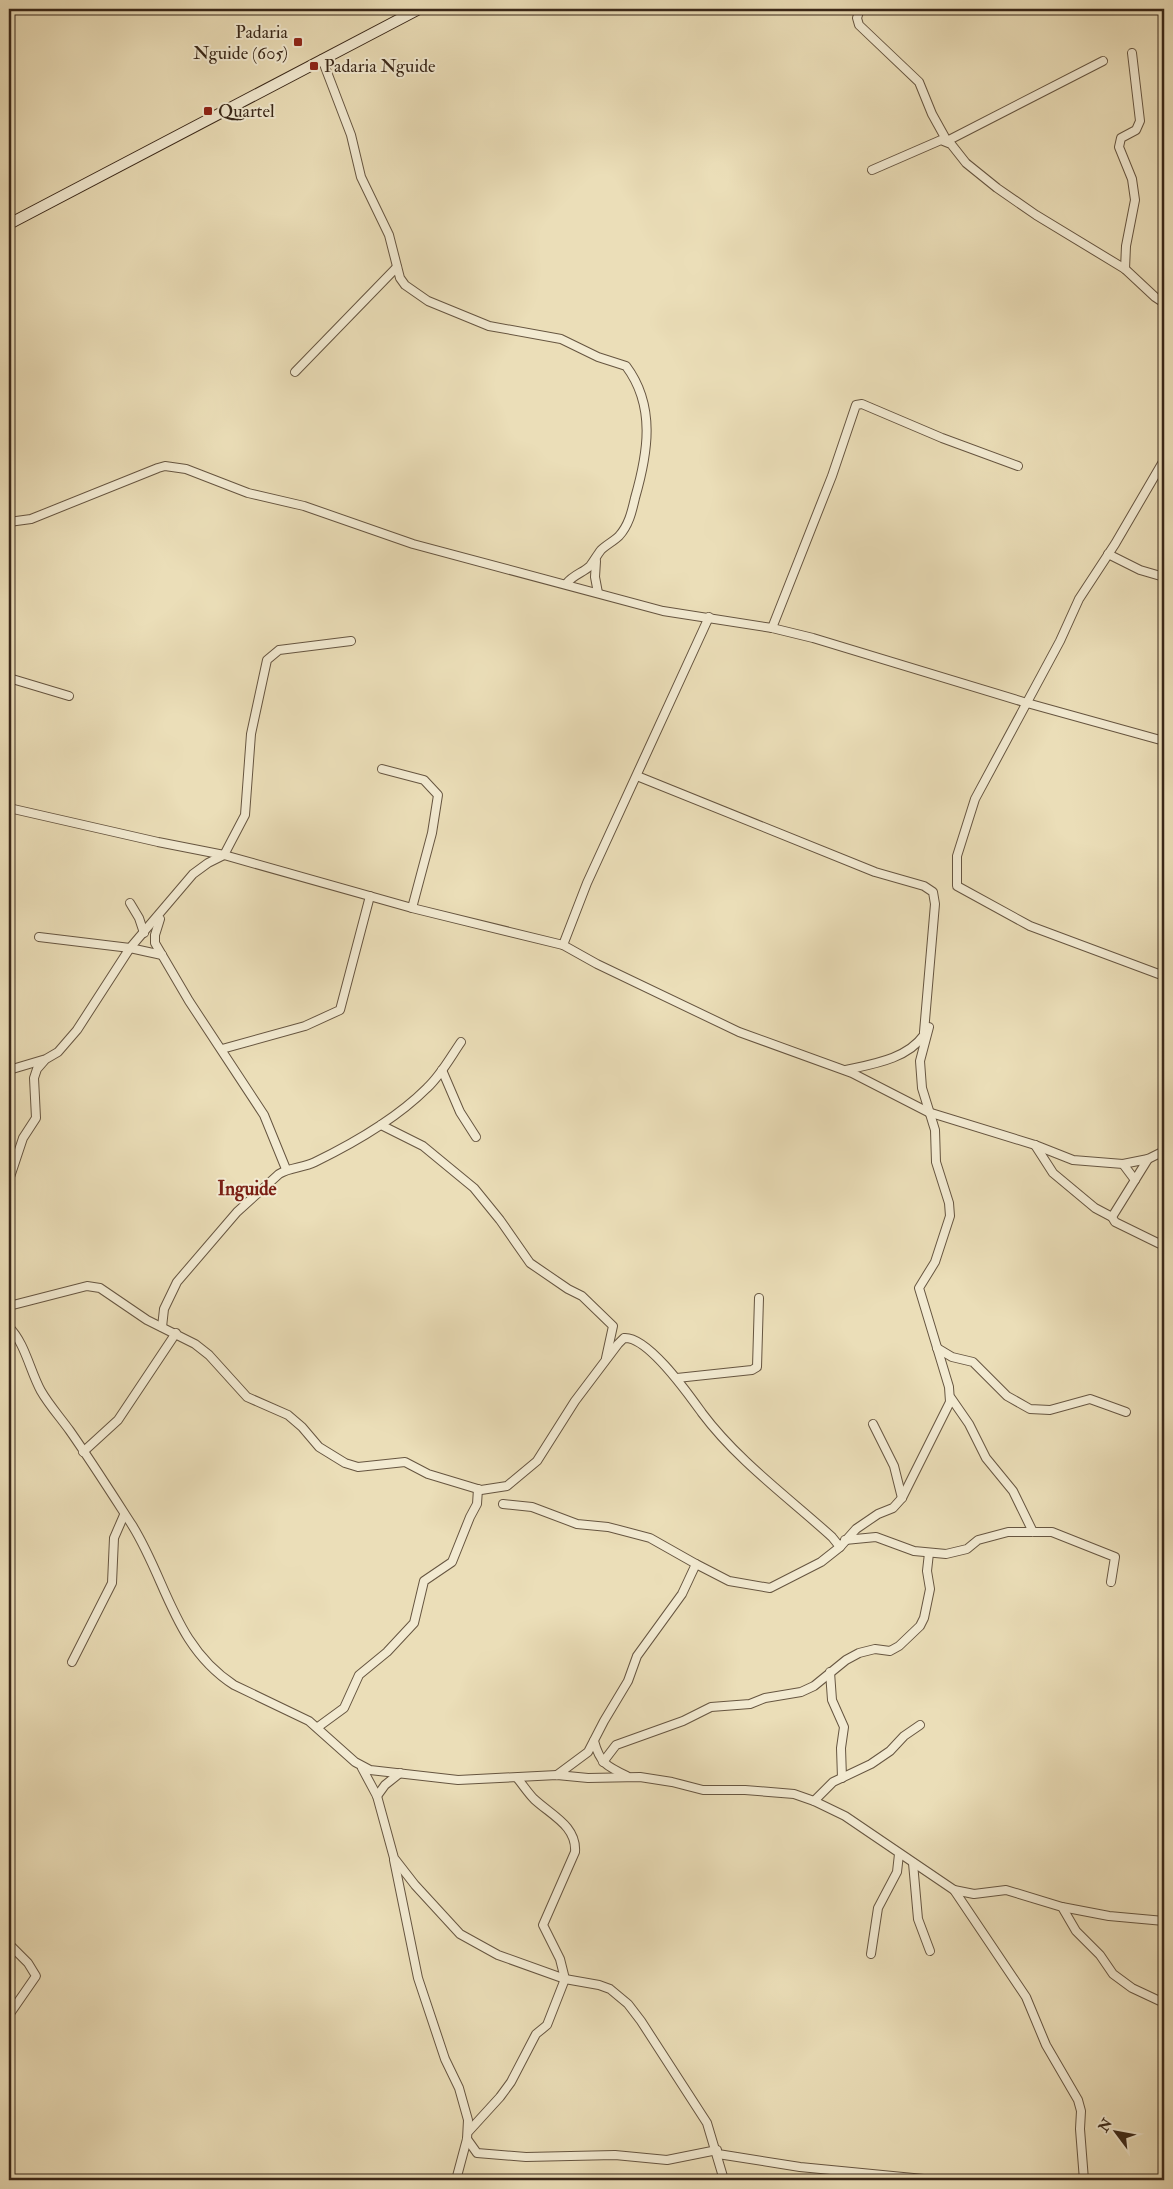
<svg xmlns="http://www.w3.org/2000/svg" width="1173" height="2189" font-family="'IM FELL Double Pica',serif">
<style>
.lines{fill:none;stroke-linecap:round;stroke-linejoin:round}
.street-casing{stroke:#665540;stroke-width:10}
.secondary-casing{stroke:#392718;stroke-width:12}
.street{stroke:#f2ead1;stroke-width:8}
.secondary{stroke:#f2ead1;stroke-width:10}
.poi-dot{fill:#8f2418;stroke:#f2ead1;stroke-width:2}
.labels{text-anchor:middle;dominant-baseline:central;stroke-width:4;stroke-linejoin:round;paint-order:stroke}
.poi-label{font-size:18px;fill:#392718;stroke:#f2ead1;text-anchor:start}
.neighbourhood-label{font-size:19px;font-weight:bold;fill:#7a1f14;stroke:#f2ead1}
</style>
<rect width="100%" height="100%" fill="#ebdeb8"/>
<filter id="stains"><feTurbulence type="fractalNoise" baseFrequency=".004" numOctaves="4"/><feColorMatrix values="0 0 0 0 .2 0 0 0 0 .09 0 0 0 0 .02 0 0 0 .5 -.17"/></filter>
<radialGradient id="worn" r=".72"><stop offset=".6" stop-color="#630" stop-opacity="0"/><stop offset="1" stop-color="#630" stop-opacity=".3"/></radialGradient>
<g class="lines">
<g class="street-casing">
<g id="street">
<path d="M860 9 857 18 859 25 919 82 932 114 947 141 1103 61"/>
<path d="M322 59 351 135 361 177 389 235 400 278 405 285 428 301 489 326 561 339 598 357 626 366C656 406 648 453 635 498 632 511 629 525 619 536 614 541 606 545 601 550 597 555 594 561 590 566 583 573 574 574 566 584"/>
<path d="M872 170 941 140 951 144 966 163 997 188 1036 215 1125 269 1155 297 1164 303"/>
<path d="M1125 269 1126 246 1135 200 1132 179 1119 147 1121 138 1136 130 1140 121 1132 53"/>
<path d="M295 372 397 267"/>
<path d="M1164 460 1115 544 1079 599 1060 641 975 799 957 856V886L1030 926 1164 976"/>
<path d="M9 522 31 519 158 468 165 466 186 469 248 493 304 506 413 544 663 611 772 628 813 638 1027 703 1164 741"/>
<path d="M1108 554 1140 570 1164 577"/>
<path d="M596 561 595 577 598 593"/>
<path d="M772 628 832 476 856 405 862 404 942 438 1018 466"/>
<path d="M9 678 69 696"/>
<path d="M382 769 424 780 438 795 432 833 412 908"/>
<path d="M637 776 875 872 924 886 933 892 935 904 924 1032"/>
<path d="M9 808 158 842 224 855 412 908 563 945 587 883 709 617"/>
<path d="M130 903 139 918 144 933"/>
<path d="M160 919 155 935V943L189 1001 264 1115 286 1169"/>
<path d="M39 937 130 948 162 955"/>
<path d="M563 945 597 964 739 1032 852 1073 928 1112 1035 1145 1073 1160 1123 1164 1135 1180 1112 1217 1115 1222 1164 1246"/>
<path d="M222 1049 305 1026 340 1010 370 896"/>
<path d="M9 1070 46 1059 58 1052 77 1030 130 948 193 874 208 863 224 855 245 815 251 734 267 660 279 650 351 641"/>
<path d="M442 1070 460 1112 476 1137"/>
<path d="M846 1070C873 1064 907 1059 924 1035"/>
<path d="M381 1125 423 1146 474 1188 500 1220 530 1263 568 1289 582 1296 613 1326 606 1358"/>
<path d="M1035 1145 1053 1173 1095 1208 1112 1217"/>
<path d="M1123 1164 1148 1159 1164 1151"/>
<path d="M9 1180 23 1138 36 1118 34 1078 37 1069 44 1061"/>
<path d="M1135 1180 1148 1159"/>
<path d="M9 1306 87 1286 100 1288 147 1320 195 1344 209 1355 247 1397 288 1415 302 1427 319 1447 345 1463 358 1467 405 1462 428 1474 481 1490 507 1486 537 1461 575 1401 618 1344 624 1338C648 1336 689 1395 702 1413 738 1461 788 1497 832 1537L840 1547"/>
<path d="M9 1327C25 1343 30 1371 41 1391 49 1405 60 1417 70 1431 91 1461 112 1494 132 1525 167 1581 174 1646 234 1685L309 1721 355 1762 370 1770 458 1780 557 1775 588 1778 640 1777 672 1782 703 1790H745L794 1794 814 1801 845 1816 954 1890 974 1894 1006 1890 1062 1907 1076 1931 1100 1955 1113 1974 1132 1988 1164 2003"/>
<path d="M162 1327 164 1309 177 1282 237 1212 279 1174C290 1167 303 1168 315 1162 354 1143 396 1119 427 1088 441 1075 450 1058 461 1042"/>
<path d="M937 1348 952 1357 973 1362 1007 1396 1030 1409 1050 1410 1090 1399 1126 1412"/>
<path d="M677 1378 752 1370 757 1367 759 1298"/>
<path d="M951 1398 969 1424 986 1458 1013 1491 1033 1532"/>
<path d="M873 1424 894 1466 902 1498"/>
<path d="M83 1452 118 1420 176 1333"/>
<path d="M503 1504 532 1507 577 1524 608 1527 650 1538 696 1564 682 1594 637 1656 628 1681 604 1721 588 1752 557 1775"/>
<path d="M845 1540 876 1537 914 1551 946 1554 967 1549 978 1540 1008 1532H1052L1115 1557 1111 1582"/>
<path d="M696 1564 729 1581 770 1588 821 1562 840 1547 856 1529 878 1514 893 1508 902 1498 950 1402 949 1387 919 1288 935 1262 950 1216 949 1203 936 1162 935 1130 922 1088 920 1061 929 1027"/>
<path d="M72 1662 112 1583 114 1538 124 1515"/>
<path d="M830 1672 832 1700 844 1727 841 1748 842 1778"/>
<path d="M318 1727 344 1708 359 1675 387 1652 414 1623 424 1581 452 1562 470 1517 477 1504 478 1489"/>
<path d="M594 1741C600 1763 606 1766 627 1776"/>
<path d="M603 1762 616 1745 683 1721 711 1707 750 1704 765 1698 801 1692 814 1686 846 1660 859 1653 875 1649 890 1651 899 1646 920 1626 924 1618 930 1589 927 1571 929 1553"/>
<path d="M362 1768 377 1796 394 1858 415 1885 460 1934 498 1955 565 1979 599 1985 610 1989 628 2004 641 2021 707 2123 724 2180"/>
<path d="M377 1796 385 1785 400 1773"/>
<path d="M814 1801 833 1782 871 1764 890 1751 904 1736 920 1725"/>
<path d="M394 1860 418 1978 445 2059 459 2088 468 2120 467 2139 456 2180"/>
<path d="M913 1863 918 1919 930 1951"/>
<path d="M954 1890 1026 1997 1046 2045 1078 2100 1081 2111 1080 2129 1084 2180"/>
<path d="M1062 1907 1109 1916 1164 1921"/>
<path d="M9 1944 28 1963 36 1976 9 2015"/>
<path d="M871 1954 878 1908 897 1872 899 1854"/>
<path d="M469 2131 500 2097 511 2082 536 2034 547 2025 565 1979 560 1959 543 1925 575 1852C577 1826 551 1815 534 1799 528 1793 523 1785 517 1778"/>
<path d="M467 2139 477 2153 526 2157 615 2155 667 2160 717 2150"/>
<path d="M718 2154 800 2167 934 2180"/>
</g>
</g>
<g class="secondary-casing">
<path id="secondary" d="M9 224 419 9"/>
</g>
<use href="#street" class="street"/>
<use href="#secondary" class="secondary"/>
</g>
<g class="poi-dot">
<rect x="293" y="37" width="10" height="10" rx="2.5"/>
<rect x="309" y="61" width="10" height="10" rx="2.5"/>
<rect x="203" y="106" width="10" height="10" rx="2.5"/>
</g>
<g class="labels">
<g class="poi-label">
<text x="288" y="32" text-anchor="end">Padaria<tspan x="288" dy="21">Nguide (605)</tspan></text>
<text x="324" y="66">Padaria Nguide</text>
<text x="218" y="111">Quartel</text>
</g>
<g class="neighbourhood-label">
<text x="247" y="1189">Inguide</text>
</g>
</g>
<rect width="1173" height="2189" fill="none" stroke="#ebdeb8" stroke-width="30"/>
<rect x="10" y="10" width="1153" height="2169" fill="none" stroke="#392718" stroke-width="2.5"/>
<rect x="15" y="15" width="1143" height="2159" fill="none" stroke="#392718"/>
<g transform="translate(1116 2132) rotate(302)" stroke="#f2ead1" stroke-width="4" paint-order="stroke">
<path d="M0-4L9 19L0 12L-9 19Z" fill="#392718"/>
<text y="-8" font-size="14" font-weight="bold" text-anchor="middle" fill="#392718">N</text>
</g>
<rect width="100%" height="100%" filter="url(#stains)"/>
<rect width="100%" height="100%" fill="url(#worn)"/>
</svg>
